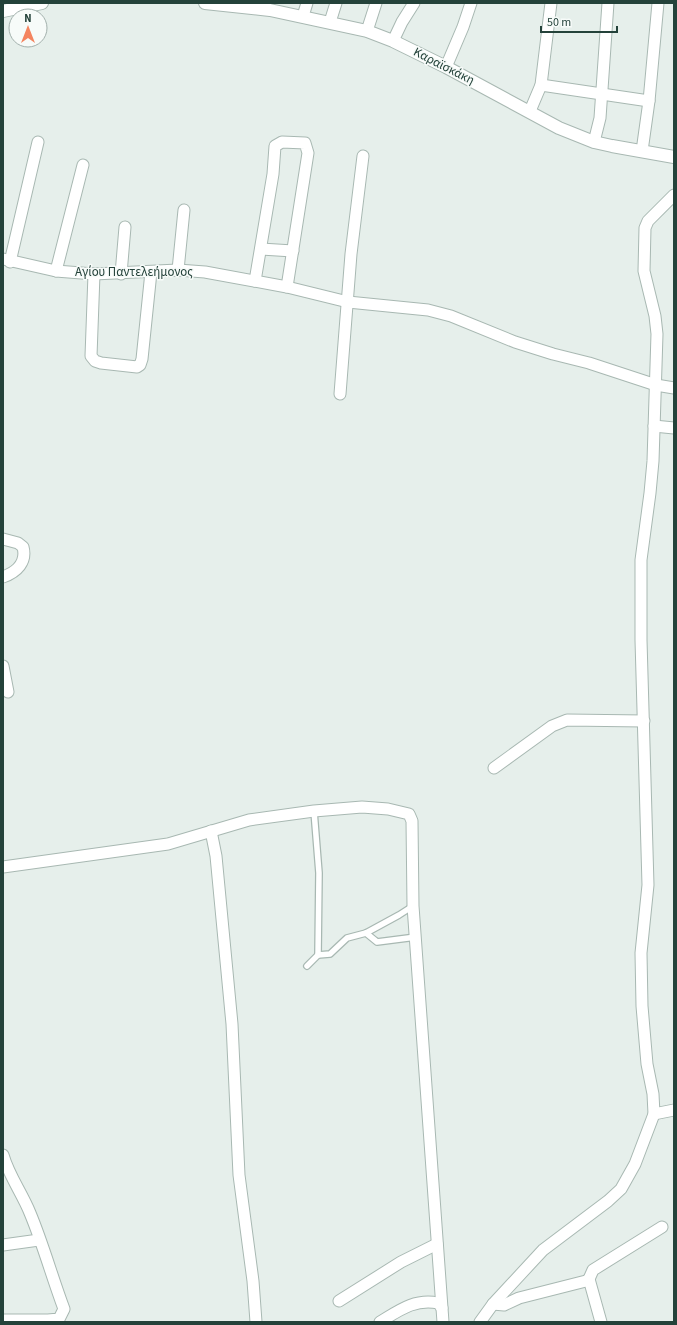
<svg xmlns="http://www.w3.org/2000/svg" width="677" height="1325" font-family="'Source Sans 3',sans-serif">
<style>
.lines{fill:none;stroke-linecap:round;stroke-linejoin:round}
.service-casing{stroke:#a8b8b2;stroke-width:8}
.minor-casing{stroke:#a8b8b2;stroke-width:13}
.tertiary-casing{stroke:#a8b8b2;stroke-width:14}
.service{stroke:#fff;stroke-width:5.5}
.minor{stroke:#fff;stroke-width:11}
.tertiary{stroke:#fff;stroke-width:12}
.labels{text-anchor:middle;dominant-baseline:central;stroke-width:3;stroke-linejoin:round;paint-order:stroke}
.street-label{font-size:13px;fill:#24423a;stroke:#f7fbf9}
</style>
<rect width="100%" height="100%" fill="#e6efeb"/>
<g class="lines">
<g class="service-casing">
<g id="service">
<path d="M366 933 377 942 416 937"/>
<path d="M318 955 330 954 347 938 366 933 399 915 413 906"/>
<path d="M307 966 318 955 319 873 314 811"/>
</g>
</g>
<g class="minor-casing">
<g id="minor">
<path d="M303 16 307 3"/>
<path d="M330 22 336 3"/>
<path d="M367 31 376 3"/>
<path d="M393 41 402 22 414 3"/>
<path d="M446 67 463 27 471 3"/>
<path d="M541 85 649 101"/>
<path d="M530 111 541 85 551 3"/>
<path d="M594 142 600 118 608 3"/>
<path d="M642 151 649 101 658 3"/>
<path d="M261 249 293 251"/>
<path d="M3 259 56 271 94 274 178 270 205 272 287 287 348 302 428 310 451 316 515 342 553 354 589 363 656 385 674 388"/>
<path d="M10 262 38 142"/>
<path d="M178 270 184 210"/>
<path d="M56 271 83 165"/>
<path d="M94 274 91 356 95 361 101 363 137 367 140 365 142 359 151 272"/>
<path d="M121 274 125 227"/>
<path d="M255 281 273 174 275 146 282 142 305 143 308 153 287 287"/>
<path d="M340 394 351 254 363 156"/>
<path d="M654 426 674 428"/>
<path d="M3 539 18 543 23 547C27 562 17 572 3 577"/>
<path d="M3 666 8 692"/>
<path d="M494 768 552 726 567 720 644 721"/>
<path d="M211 831 216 856 232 1024 239 1175 253 1281 256 1322"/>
<path d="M3 867 168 844 249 820 314 811 362 807 388 809 409 814 412 821 413 906 443 1322"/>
<path d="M654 1114 674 1110"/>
<path d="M3 1155C9 1176 22 1193 30 1213 43 1244 52 1277 64 1309L59 1319 48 1320H3"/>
<path d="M3 1245 39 1240"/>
<path d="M589 1279 601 1322"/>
<path d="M339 1301 401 1262 437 1244"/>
<path d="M493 1304 504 1305 519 1298 586 1281 589 1279 593 1270 662 1227"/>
<path d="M380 1322C398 1311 415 1298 438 1303L442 1308"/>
<path d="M480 1322 493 1304 543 1250 608 1201 621 1189 635 1164 654 1114 653 1094 647 1064 642 1006 641 953 648 885 641 640V560L650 493 653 461 657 334 655 316 644 271 645 228 648 221 674 195"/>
</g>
</g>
<g class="tertiary-casing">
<g id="tertiary">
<path d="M205 3 270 10 367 31 393 41 446 67 559 128 594 142 612 146 674 157"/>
<path d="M3 11 42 3"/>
</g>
</g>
<use href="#service" class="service"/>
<use href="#minor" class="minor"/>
<use href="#tertiary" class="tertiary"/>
</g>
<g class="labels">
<g class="street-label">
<text transform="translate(444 66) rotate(27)">Καραϊσκάκη</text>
<text x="134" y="272">Αγίου Παντελεήμονος</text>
</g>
</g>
<rect width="677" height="1325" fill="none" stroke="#24423a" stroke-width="8"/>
<g transform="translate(28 28)"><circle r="19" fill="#f7fbf9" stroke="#a3b1ad"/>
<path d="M0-3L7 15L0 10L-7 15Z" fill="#f4845f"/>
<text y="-6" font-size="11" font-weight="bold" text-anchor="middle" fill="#24423a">N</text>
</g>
<path d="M541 26v6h76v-6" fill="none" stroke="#24423a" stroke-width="2"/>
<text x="547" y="26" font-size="12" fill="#24423a" stroke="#f7fbf9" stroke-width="3" paint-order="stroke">50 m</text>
</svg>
